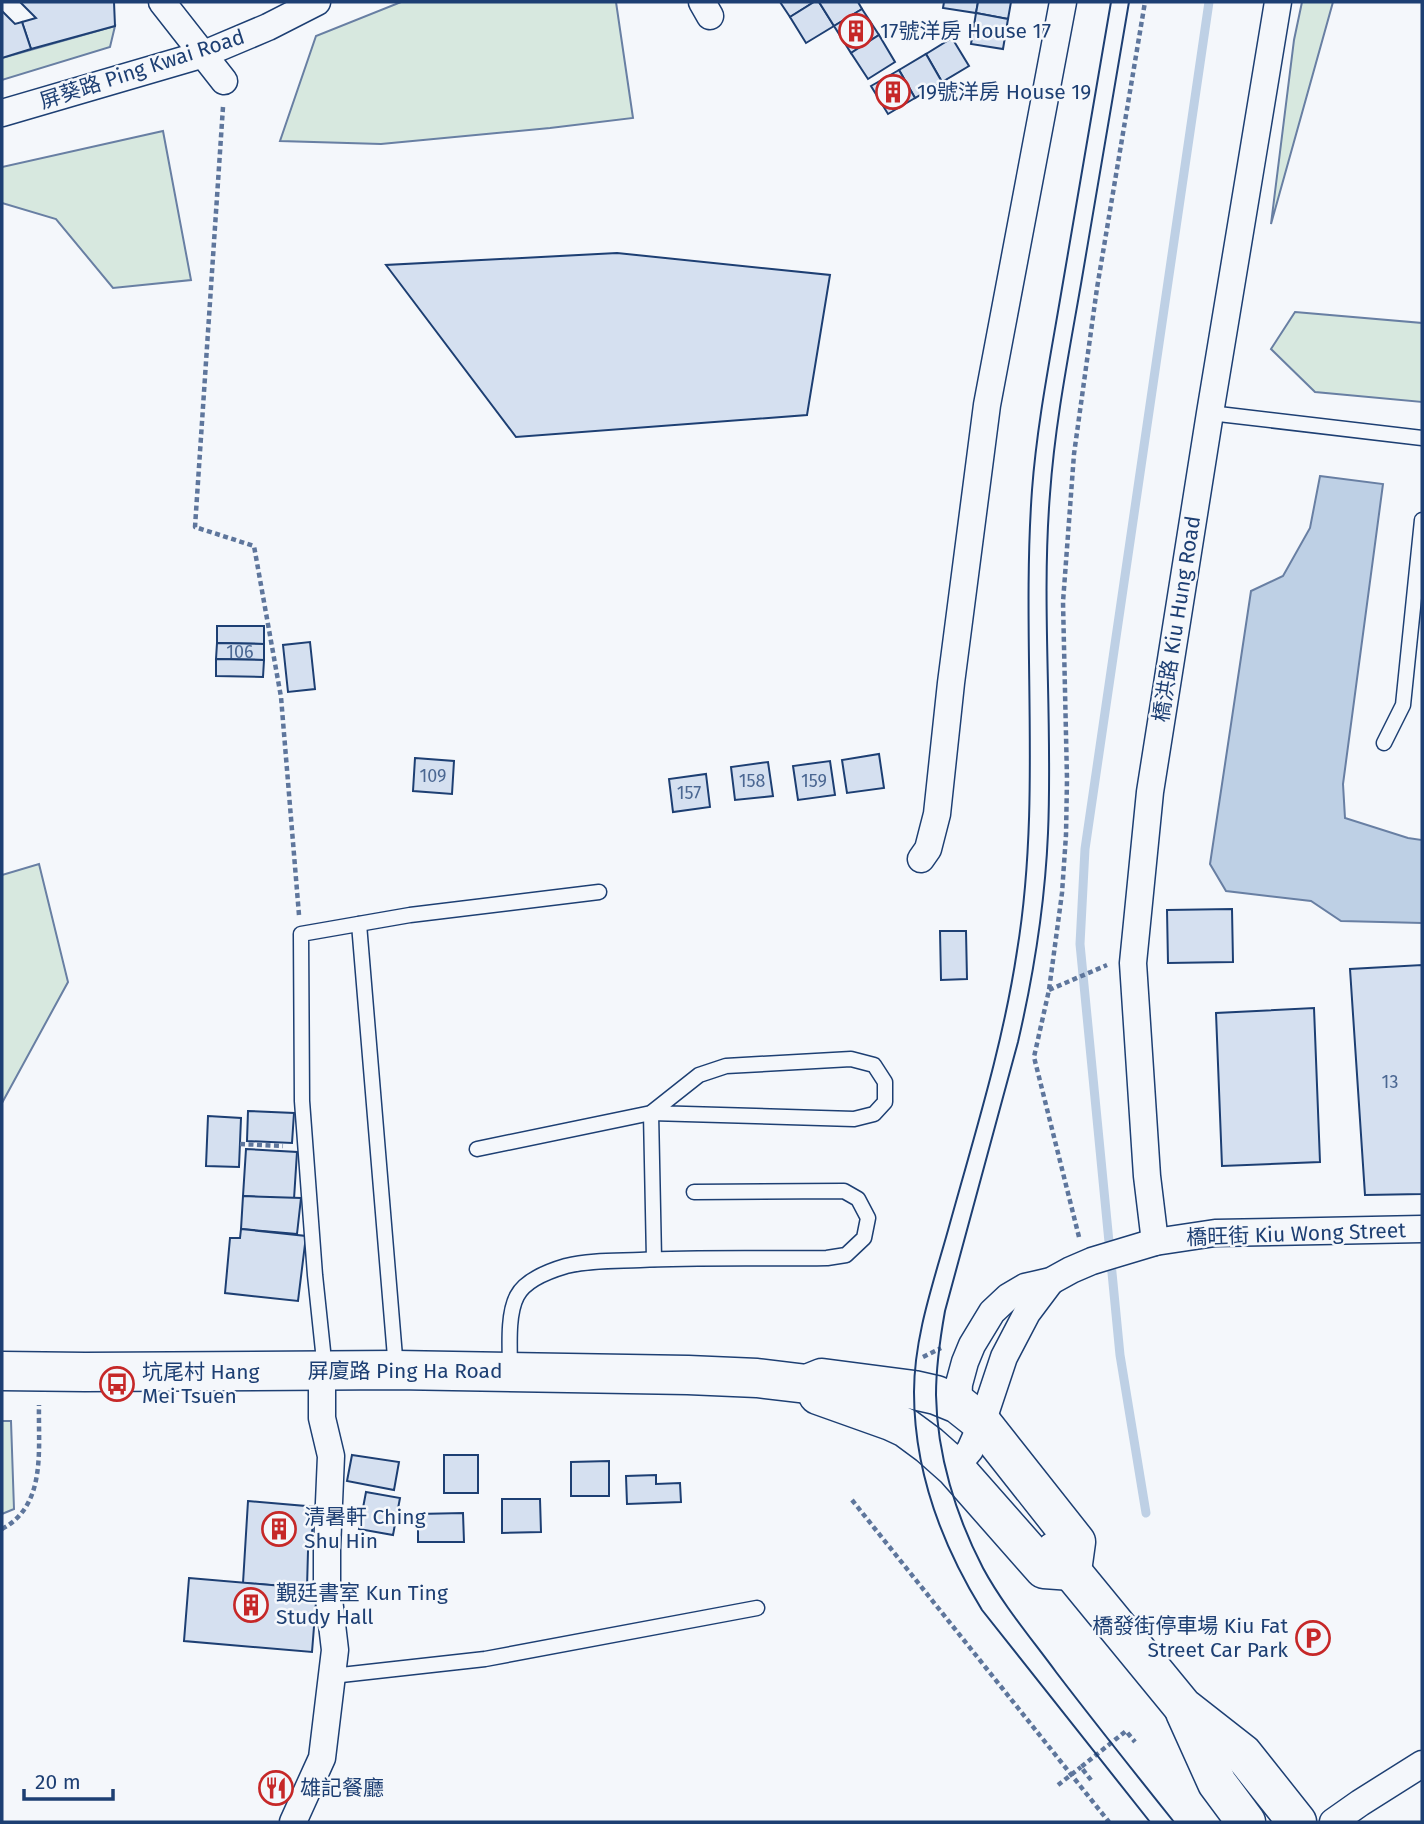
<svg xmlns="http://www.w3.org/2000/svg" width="1424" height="1824" font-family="'Fira Sans','Noto Sans TC',sans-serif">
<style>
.green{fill:#d7e8df;stroke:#687fa3;stroke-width:2}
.water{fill:#bed0e5;stroke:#687fa3;stroke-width:2}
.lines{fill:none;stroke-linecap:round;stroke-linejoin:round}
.stream{stroke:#bed0e5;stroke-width:9}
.building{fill:#d5e0f0;stroke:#1d3f73;stroke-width:2}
.lane-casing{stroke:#1d3f73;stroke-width:17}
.street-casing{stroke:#1d3f73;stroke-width:29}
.secondary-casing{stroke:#1d3f73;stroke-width:41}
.path{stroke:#5e769c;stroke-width:4.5;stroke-dasharray:5 3.5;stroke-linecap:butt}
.lane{stroke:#f4f7fb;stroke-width:14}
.street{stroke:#f4f7fb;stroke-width:26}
.secondary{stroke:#f4f7fb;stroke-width:38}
.tram{stroke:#1d3f73;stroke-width:2}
.labels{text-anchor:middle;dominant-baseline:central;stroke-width:5;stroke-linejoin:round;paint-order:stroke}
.number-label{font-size:18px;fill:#4b6792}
.poi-label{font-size:21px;fill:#1d3f73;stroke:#f4f7fb;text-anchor:start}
.street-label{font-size:21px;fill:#1d3f73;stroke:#f4f7fb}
</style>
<rect width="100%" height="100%" fill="#f4f7fb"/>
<g class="green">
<path d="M401 2H616L633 118 550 128 381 144 280 141 316 36Z"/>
<path d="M1302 2H1333L1271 224 1294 40Z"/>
<path d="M115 26 110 47 2 80V58Z"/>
<path d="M163 131 191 280 113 288 56 219 2 203V167Z"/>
<path d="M1295 312 1422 323V402L1315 392 1271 349Z"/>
<path d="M39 864 68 982 2 1103V875Z"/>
<path d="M2 1421H11L14 1509 2 1514Z"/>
</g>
<path class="water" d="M1320 476 1383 484 1343 784 1345 818 1408 838 1422 840V923L1341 921 1311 901 1226 891 1210 864 1251 591 1283 576 1310 528Z"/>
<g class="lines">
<path class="stream" d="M1146 1513 1120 1355 1080 944 1085 849 1209 2"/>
</g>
<g class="building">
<path d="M20 2H114L115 26 31 49 22 22 36 18Z"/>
<path d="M780 2H814L790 17Z"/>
<path d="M814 2H819L834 26 806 43 790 17Z"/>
<path d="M819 2H858L862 9 834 26Z"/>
<path d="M944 2H978L976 13 943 8Z"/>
<path d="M978 2H1011L1008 19 976 13Z"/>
<path d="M862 9 879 35 851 53 834 26Z"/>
<path d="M2 11 15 24 22 22 31 49 2 58Z"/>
<path d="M976 13 1008 19 1003 49 971 44Z"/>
<path d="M879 35 895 62 868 79 851 53Z"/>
<path d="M952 38 969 66 942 82 926 54Z"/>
<path d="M926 54 942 82 915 98 899 70Z"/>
<path d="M899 70 915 98 888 114 871 86Z"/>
<path d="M617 253 830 275 807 415 516 437 386 265Z"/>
<path d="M217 626H264V644L217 643Z"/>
<path d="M310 642 315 689 288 692 283 645Z"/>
<path d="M217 643 264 644V660L216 659Z"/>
<path d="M216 659 264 660 263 677 216 676Z"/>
<path d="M879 754 884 788 847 793 842 760Z"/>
<path d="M415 758 454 761 452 794 413 791Z"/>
<path d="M830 761 835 795 798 800 793 766Z"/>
<path d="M768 762 773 796 735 800 731 767Z"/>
<path d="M706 774 710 807 673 812 669 779Z"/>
<path d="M1232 909 1233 962 1168 963 1167 910Z"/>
<path d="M940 931H966L967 979 941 980Z"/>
<path d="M1422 965V1194L1365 1195 1350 969Z"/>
<path d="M1314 1008 1320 1162 1222 1166 1216 1013Z"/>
<path d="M248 1111 294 1113 292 1143 247 1141Z"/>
<path d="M208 1116 241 1118 239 1167 206 1166Z"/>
<path d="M246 1149 297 1152 294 1199 243 1196Z"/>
<path d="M243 1196 301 1198 297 1234 241 1229Z"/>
<path d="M241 1229 306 1236 298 1301 225 1293 230 1238H240Z"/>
<path d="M352 1455 399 1462 394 1490 347 1481Z"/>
<rect x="444" y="1455" width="34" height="38"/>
<path d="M609 1461V1496H571V1462Z"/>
<path d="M656 1475V1484L680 1483 681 1502 627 1504 626 1476Z"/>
<path d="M366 1492 400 1498 393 1535 359 1529Z"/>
<path d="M502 1499H540L541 1532 502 1533Z"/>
<path d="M248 1501 317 1507 308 1551 307 1588 243 1583Z"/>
<path d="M463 1513 464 1542H418V1514Z"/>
<path d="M189 1578 317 1589 312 1652 184 1641Z"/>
</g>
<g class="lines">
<g class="lane-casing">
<g id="lane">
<path d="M1210 413 1422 438"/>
<path d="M1384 743 1403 705 1422 520"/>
<path d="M359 924 396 1369"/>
<path d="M651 1113 654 1259"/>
<path d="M477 1149 651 1113 854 1119 874 1114 885 1102V1082L874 1065 851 1059 726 1066 699 1075 651 1113"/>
<path d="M322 1370 323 1351 315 1275 302 1101 301 934 410 915 599 892"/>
<path d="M510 1370C510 1349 507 1315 517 1296 525 1280 549 1271 566 1266 590 1260 616 1261 640 1260 702 1257 765 1259 827 1258L846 1255 864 1238 868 1218 858 1199 844 1191 694 1192"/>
<path d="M332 1676 485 1659 757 1608"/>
</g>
</g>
<g class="street-casing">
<g id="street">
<path d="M162 2 224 81"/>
<path d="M702 2 710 16"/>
<path d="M2 113 204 54 268 27 317 2"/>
<path d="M921 859 928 849 937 814 951 683 987 405 1063 2"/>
<path d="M1155 1242 1147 1176 1133 963 1150 792 1210 413 1278 2"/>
<path d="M958 1404 959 1384 965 1362 972 1345 992 1312 1008 1297 1025 1287 1051 1281 1071 1270 1092 1261 1155 1242 1215 1233 1422 1229"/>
<path d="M955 1468 970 1450 982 1423 1004 1357 1027 1313 1051 1281"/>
<path d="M293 1822 322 1758 335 1650 327 1582V1549L331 1456 322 1418V1371"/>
<path d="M1333 1822 1360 1803 1422 1764"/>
</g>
</g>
<g class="secondary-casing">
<g id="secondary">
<path d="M2 1371 85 1372 396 1370 688 1375 757 1378 807 1384 822 1378 914 1390 936 1395 958 1404 982 1423 1076 1542 1072 1571"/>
<path d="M818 1395 891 1421 906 1428 929 1445 955 1468 1044 1569 1072 1571"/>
<path d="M1055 1551 1183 1707 1243 1754 1297 1822"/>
<path d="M1185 1712 1217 1783 1246 1822"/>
</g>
</g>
<g class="path">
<path d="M223 107 195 527 254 546 281 697 299 915"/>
<path d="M1049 990 1107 965"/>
<path d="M240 1144 283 1146"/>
<path d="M1079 1237 1034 1057 1049 990 1062 893 1066 835 1067 779 1063 602 1074 454 1097 288 1145 2"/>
<path d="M923 1357 941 1348"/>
<path d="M852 1500 1109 1822"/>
<path d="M2 1529C47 1505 38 1449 39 1405"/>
<path d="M1091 1780 1081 1767 1126 1731 1135 1742"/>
<path d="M1058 1785 1081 1767"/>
</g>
<use href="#lane" class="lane"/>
<use href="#street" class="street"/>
<use href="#secondary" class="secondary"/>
<g class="tram">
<path d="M1111 2C1094 99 1078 197 1061 294 1050 359 1037 424 1032 490 1021 643 1042 799 1017 951 1003 1044 975 1133 950 1223 935 1278 914 1335 914 1392 914 1470 942 1545 982 1610L1150 1822"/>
<path d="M1129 2C1113 96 1097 190 1081 284 1069 353 1055 423 1050 494 1041 606 1053 720 1048 833 1045 904 1034 973 1018 1042L945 1311C940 1339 936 1367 936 1395 937 1455 956 1516 983 1568 1003 1605 1031 1638 1056 1672 1095 1723 1134 1772 1174 1822"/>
</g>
</g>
<defs>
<g id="building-ring" transform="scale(1.75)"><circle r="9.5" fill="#f4f7fb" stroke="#c62828" stroke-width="1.5"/><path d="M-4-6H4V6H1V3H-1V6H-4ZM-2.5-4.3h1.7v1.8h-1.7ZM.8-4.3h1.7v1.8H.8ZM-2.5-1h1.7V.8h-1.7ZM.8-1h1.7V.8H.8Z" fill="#c62828"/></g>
<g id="bus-ring" transform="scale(1.75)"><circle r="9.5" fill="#f4f7fb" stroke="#c62828" stroke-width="1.5"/><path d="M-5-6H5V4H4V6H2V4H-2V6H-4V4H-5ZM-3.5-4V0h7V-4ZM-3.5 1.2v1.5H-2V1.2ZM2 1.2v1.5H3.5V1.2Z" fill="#c62828"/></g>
<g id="parking-ring" transform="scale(1.75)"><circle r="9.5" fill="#f4f7fb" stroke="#c62828" stroke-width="1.5"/><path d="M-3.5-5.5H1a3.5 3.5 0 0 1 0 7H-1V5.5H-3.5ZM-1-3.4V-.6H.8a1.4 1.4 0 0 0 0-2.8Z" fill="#c62828"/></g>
<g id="restaurant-ring" transform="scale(1.75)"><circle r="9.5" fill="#f4f7fb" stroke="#c62828" stroke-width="1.5"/><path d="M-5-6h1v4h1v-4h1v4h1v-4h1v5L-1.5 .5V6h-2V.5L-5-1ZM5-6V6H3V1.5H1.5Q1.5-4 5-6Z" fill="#c62828"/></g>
</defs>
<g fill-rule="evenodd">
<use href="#building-ring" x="856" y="31"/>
<use href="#building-ring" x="893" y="92"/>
<use href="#bus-ring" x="117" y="1384"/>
<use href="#building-ring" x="279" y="1529"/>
<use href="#building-ring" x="251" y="1605"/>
<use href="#parking-ring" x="1313" y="1638"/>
<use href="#restaurant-ring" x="276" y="1788"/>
</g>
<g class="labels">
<g class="number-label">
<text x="240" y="652">106</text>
<text x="433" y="776">109</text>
<text x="752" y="781">158</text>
<text x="814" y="781">159</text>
<text x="689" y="793">157</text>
<text x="1390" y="1082">13</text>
</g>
<g class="poi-label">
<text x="880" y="31">17號洋房 House 17</text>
<text x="917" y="92">19號洋房 House 19</text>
<text x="142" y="1372">坑尾村 Hang<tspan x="142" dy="24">Mei Tsuen</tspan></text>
<text x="304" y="1517">清暑軒 Ching<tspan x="304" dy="24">Shu Hin</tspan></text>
<text x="276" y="1593">覲廷書室 Kun Ting<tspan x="276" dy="24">Study Hall</tspan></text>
<text x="1288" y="1626" text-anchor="end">橋發街停車場 Kiu Fat<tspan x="1288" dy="24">Street Car Park</tspan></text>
<text x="300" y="1788">雄記餐廳</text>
</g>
<g class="street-label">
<text transform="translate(142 69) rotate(-18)">屏葵路 Ping Kwai Road</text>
<text transform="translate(1177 619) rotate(-81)">橋洪路 Kiu Hung Road</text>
<text transform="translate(1296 1234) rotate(-2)">橋旺街 Kiu Wong Street</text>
<text x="405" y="1371">屏廈路 Ping Ha Road</text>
</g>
</g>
<rect width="1424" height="1824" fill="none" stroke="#1d3f73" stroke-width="7"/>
<path d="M24 1789v10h89v-10" fill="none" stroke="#1d3f73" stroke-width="3.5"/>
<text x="35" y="1789" font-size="21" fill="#1d3f73" stroke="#f4f7fb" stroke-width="5" paint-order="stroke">20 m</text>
</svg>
